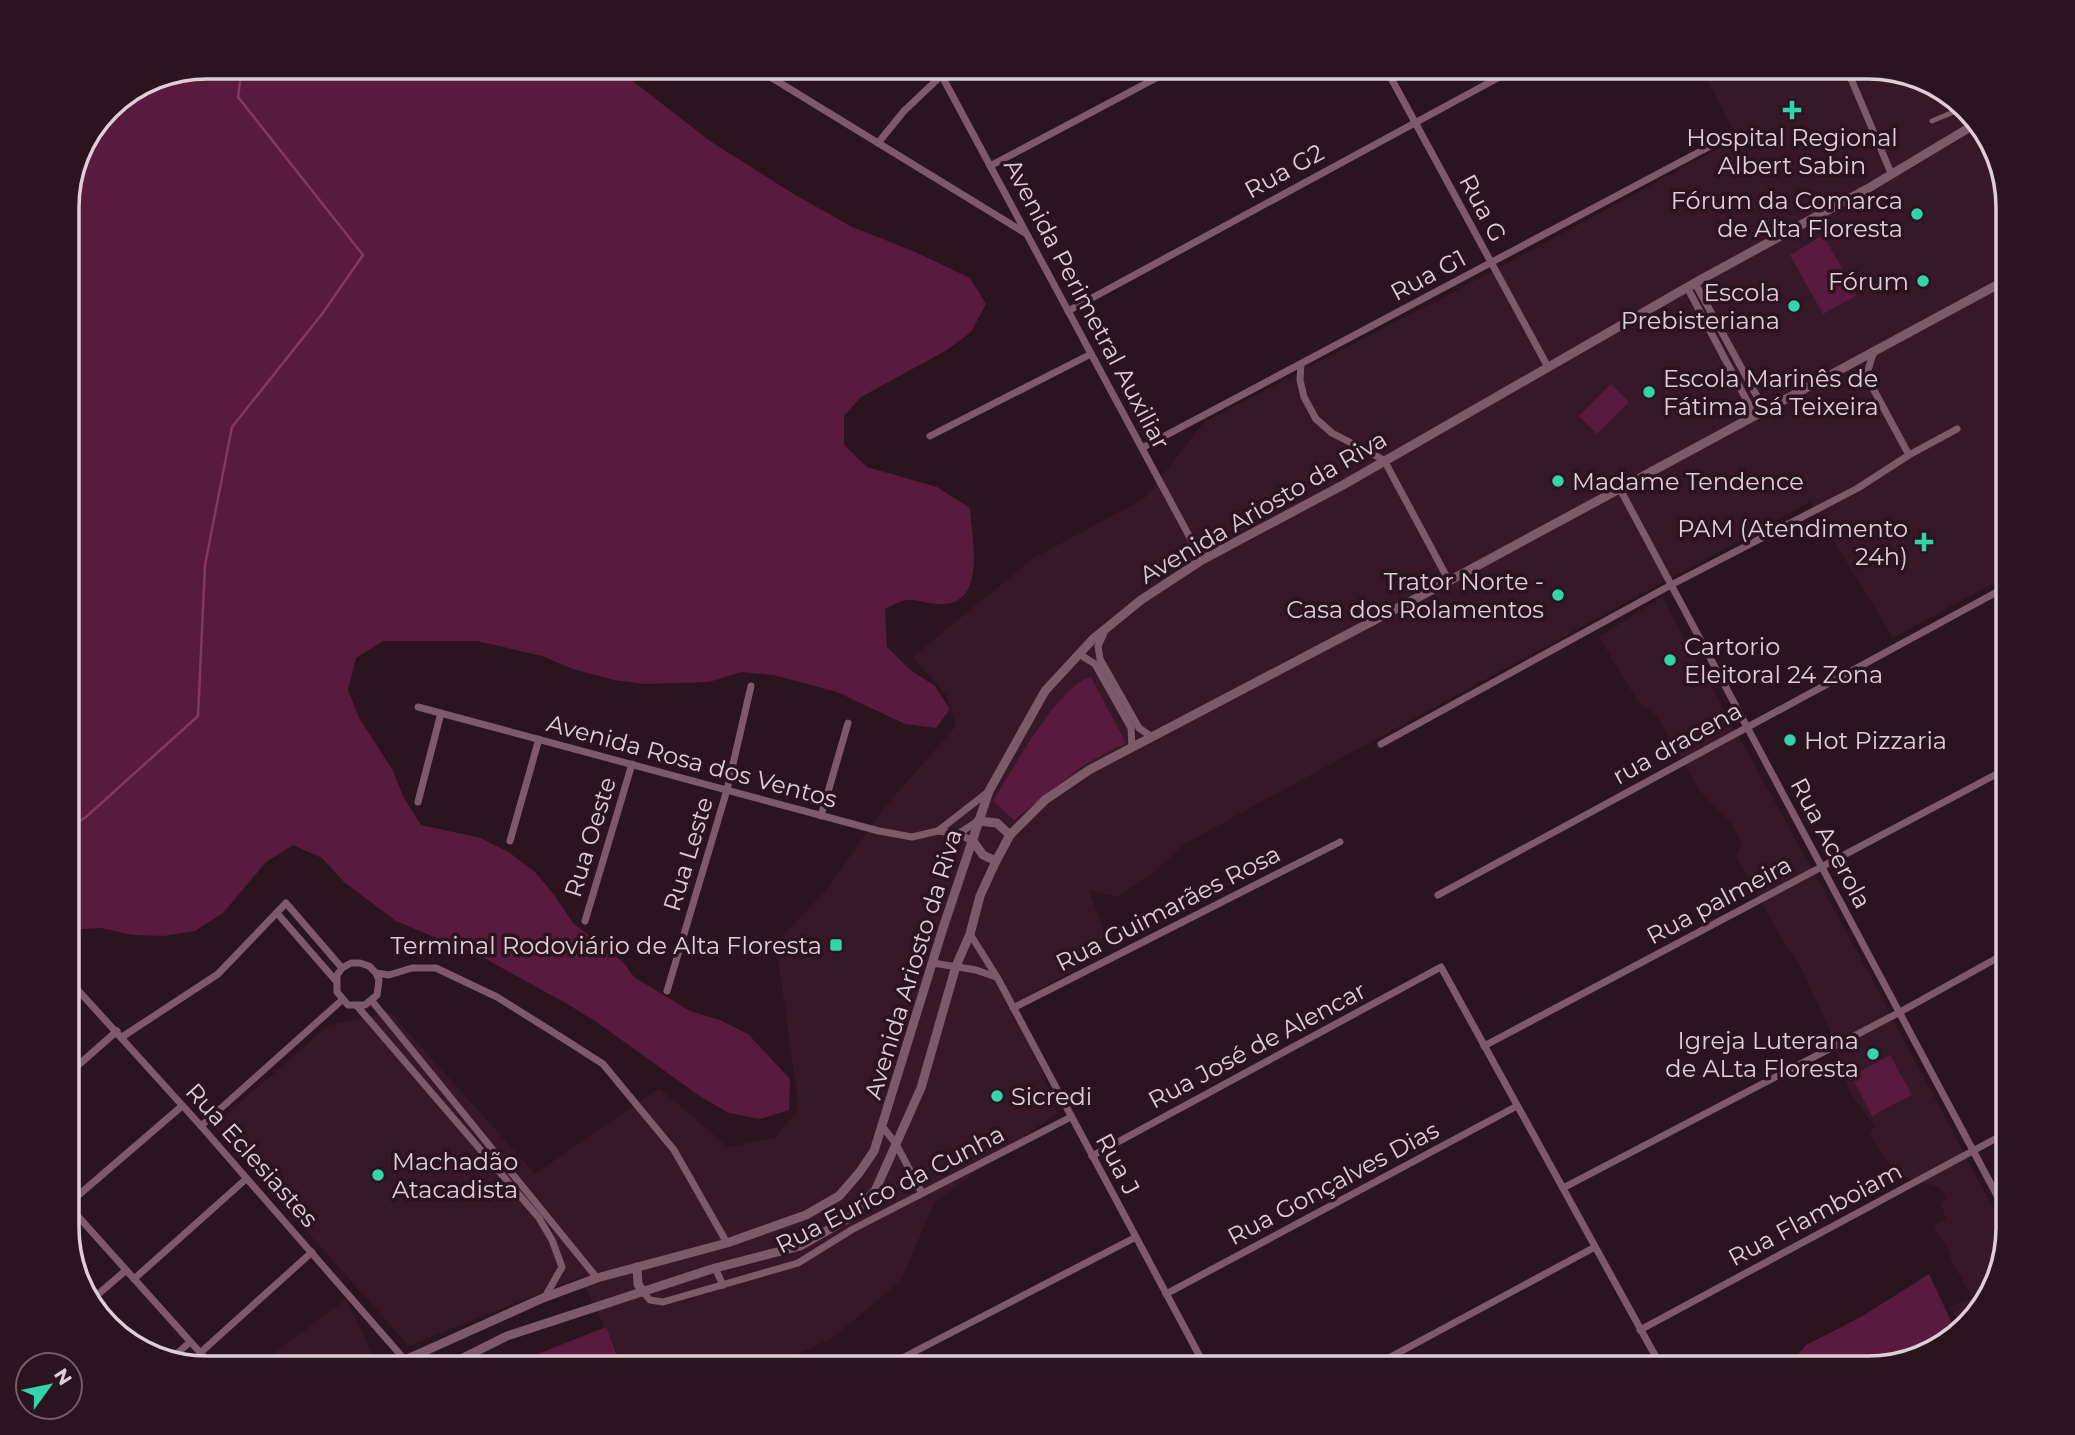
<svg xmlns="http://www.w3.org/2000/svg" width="2075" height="1435" font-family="Montserrat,sans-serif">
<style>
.built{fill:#371828}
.green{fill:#591b3d}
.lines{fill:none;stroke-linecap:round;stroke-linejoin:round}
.stream{stroke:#833860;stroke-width:2.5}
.pedestrian{stroke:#7d5a6a;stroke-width:5}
.minor{stroke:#7d5a6a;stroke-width:7}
.tertiary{stroke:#7d5a6a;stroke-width:9}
.poi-dot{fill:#32d4a9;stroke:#2b131f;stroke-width:2.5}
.labels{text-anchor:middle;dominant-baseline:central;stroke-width:7;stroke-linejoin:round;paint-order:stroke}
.poi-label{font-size:24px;fill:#e0ced6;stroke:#2b131f;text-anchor:end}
.street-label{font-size:24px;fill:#e0ced6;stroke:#2b131f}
.rim{fill:none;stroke:#e0ced6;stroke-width:3.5}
</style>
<rect width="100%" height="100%" fill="#2b131f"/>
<g class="built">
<path d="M1701 67H1836L1840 73 1857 67H1868L1947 90 1990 137 2008 206V465L1996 471 2008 497V575L1893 638 1810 502 1186 843 1154 872 1117 897 1089 890 1104 931 1099 955 1017 1002 1057 1113 934 1203 901 1281 834 1337 768 1368H759L753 1357 712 1368H625L580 1277 409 1346 213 1126 329 1025 390 1012 535 1174 659 1088 728 1147 775 1138 799 1109 776 943 827 889 884 808 956 726 946 695 913 657 1032 559 1145 498 1204 422 1508 263 1737 138Z"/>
<path d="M1662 597 1856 949 2007 1234 1985 1307 1961 1328 1950 1306 1973 1299 1951 1260 1950 1253 1933 1226 1946 1219 1941 1204 1946 1198 1939 1187 1901 1176 1885 1159 1869 1133 1874 1126 1850 1092 1830 1031 1799 963 1786 946 1736 856 1742 844 1732 824 1699 790 1656 715 1638 702 1599 637Z"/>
<path d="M346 1299 379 1368H254Z"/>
</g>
<g class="green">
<path d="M207 67H618L634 82 710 141 792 193 852 227 911 250 970 278 986 304 971 332 947 350 861 397 844 416V445L867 467 937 487 970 508C972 539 988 608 937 604 909 601 913 594 885 609L887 647 909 669 935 686 950 709 936 728 905 724 837 692 774 675 741 672 709 682 645 684 614 680 573 669 542 656 477 641H383L356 658 348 690 359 718 392 769 404 798 421 825 481 838 510 853 535 872 555 896 573 923 623 962 634 977 690 1011 720 1020 748 1034 790 1079 789 1110 760 1119 729 1113 701 1097 598 1023 569 1005 484 958 396 921 344 882 322 858 293 845 266 862 223 913 195 931 164 936 132 935 101 928 67 930V198L81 145 108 107 153 77Z"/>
<path d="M1823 235 1857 295 1823 314 1790 255Z"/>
<path d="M1611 384 1629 402 1597 434 1579 416Z"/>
<path d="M1091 677 1126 743 1085 764 1014 820 993 801C1012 771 1058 685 1091 677Z"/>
<path d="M1890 1055 1912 1095 1872 1116 1854 1081 1861 1078 1859 1072Z"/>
<path d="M1929 1274 1956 1332 1931 1354 1869 1368H1786L1806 1345 1861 1317Z"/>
<path d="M606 1327 622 1368H502Z"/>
</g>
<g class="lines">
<path class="stream" d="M67 829 86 817 198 716 205 565 232 427 322 314 363 255 238 97 242 67"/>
<path class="pedestrian" d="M1932 121 1963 108"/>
<g class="minor">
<path d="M754 67 1025 233"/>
<path d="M937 67 1202 560"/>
<path d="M1385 67 1548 367"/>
<path d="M1846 67 1891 173"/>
<path d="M772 77 780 67"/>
<path d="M878 143 904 111 942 75"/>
<path d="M990 166 1177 67"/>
<path d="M1695 283 1765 411"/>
<path d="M1687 287 1755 416"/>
<path d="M1068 311 1518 67"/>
<path d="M1873 354 1868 370 1869 381 1909 455"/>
<path d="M1301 364 1300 380 1304 397 1316 419 1332 433 1384 460 1449 581"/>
<path d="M930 436 1091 354"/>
<path d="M1142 448 1731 135"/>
<path d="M2003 472 2008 469"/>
<path d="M1620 489 2008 1216"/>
<path d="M1104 633 1098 646 1100 659 1139 728 1152 737"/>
<path d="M1079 654 1095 664 1131 728 1132 748"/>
<path d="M418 707 879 831 912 837 938 831 958 834 973 841"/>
<path d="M1381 744 1671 585 1858 488 1909 455 1957 429"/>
<path d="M418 802 441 713"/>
<path d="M821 816 848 723"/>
<path d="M938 831 988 792"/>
<path d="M958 834 978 821"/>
<path d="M510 841 539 739"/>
<path d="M1438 895 2008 586"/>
<path d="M277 913 336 981"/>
<path d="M585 921 632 764"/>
<path d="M970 934 997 977 1206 1368"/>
<path d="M933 963 976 970 996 977"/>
<path d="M376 973 379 980 377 995 365 1005H348L337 992V975L342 968 351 963H360L369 966 376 973 389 975 412 968H436L497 997 564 1039 603 1064 674 1150 727 1243"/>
<path d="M67 978 201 1126 405 1360"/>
<path d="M667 991 727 790 751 686"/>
<path d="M372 1001 597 1278"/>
<path d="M357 1006 539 1218 552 1240 562 1267 545 1297"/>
<path d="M1013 1008 1340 842"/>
<path d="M122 1037 218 974 286 903 342 968"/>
<path d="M1484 1046 2008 768"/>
<path d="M67 1075 117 1031"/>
<path d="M201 1126 342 1000"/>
<path d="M882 1126 896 1144 922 1193"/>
<path d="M1092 1156 1441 967 1662 1368"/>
<path d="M1563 1188 1900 1012 2008 952"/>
<path d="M67 1204 214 1368"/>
<path d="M67 1205 182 1106"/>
<path d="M715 1268 723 1285"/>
<path d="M134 1279 246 1179"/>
<path d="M643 1292 650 1300 663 1302 798 1263 853 1229 1071 1117"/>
<path d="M1166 1294 1517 1106"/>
<path d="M89 1302 125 1271"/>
<path d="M1640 1330 2008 1132"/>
<path d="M200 1353 312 1252"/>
<path d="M172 1358 190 1342"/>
<path d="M883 1368 1136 1237"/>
<path d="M1370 1368 1595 1247"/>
</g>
<g class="tertiary">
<path d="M978 821 997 823 1010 835"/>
<path d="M973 841 983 855 996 861"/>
<path d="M637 1267 638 1284 643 1292"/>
<path d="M394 1368 405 1360 543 1298 597 1278 727 1243 806 1215 839 1196 859 1173 874 1151 943 928 989 791 1045 691 1093 639 1141 600 1202 560 1343 485 1700 280 1867 189 1977 123"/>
<path d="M443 1368 507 1336 715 1268 800 1246 849 1218 875 1191 921 1088 956 966 970 934 980 896 996 861 1010 835 1045 800 1089 770 1449 581 2008 279"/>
</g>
</g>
<g class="poi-dot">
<path d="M1788.5 99.5h7v7h7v7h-7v7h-7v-7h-7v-7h7z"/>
<circle cx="1917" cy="214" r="7"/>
<circle cx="1923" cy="281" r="7"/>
<circle cx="1794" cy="306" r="7"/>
<circle cx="1649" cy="392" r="7"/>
<circle cx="1558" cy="481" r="7"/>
<path d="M1920.5 531.5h7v7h7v7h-7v7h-7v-7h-7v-7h7z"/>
<circle cx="1558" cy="595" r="7"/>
<circle cx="1670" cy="660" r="7"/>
<circle cx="1790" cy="740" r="7"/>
<rect x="829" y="938" width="14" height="14" rx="3.5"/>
<circle cx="1873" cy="1054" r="7"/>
<circle cx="997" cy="1096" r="7"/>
<circle cx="378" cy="1175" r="7"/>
</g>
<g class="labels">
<g class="poi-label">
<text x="1792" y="137" text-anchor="middle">Hospital Regional<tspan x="1792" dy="28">Albert Sabin</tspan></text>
<text x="1903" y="200">Fórum da Comarca<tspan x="1903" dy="28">de Alta Floresta</tspan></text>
<text x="1909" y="281">Fórum</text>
<text x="1780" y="292">Escola<tspan x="1780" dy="28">Prebisteriana</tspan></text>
<text x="1663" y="378" text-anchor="start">Escola Marinês de<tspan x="1663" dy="28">Fátima Sá Teixeira</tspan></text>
<text x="1572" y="481" text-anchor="start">Madame Tendence</text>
<text x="1908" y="528">PAM (Atendimento<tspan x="1908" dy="28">24h)</tspan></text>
<text x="1544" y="581">Trator Norte -<tspan x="1544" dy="28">Casa dos Rolamentos</tspan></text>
<text x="1684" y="646" text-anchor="start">Cartorio<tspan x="1684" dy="28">Eleitoral 24 Zona</tspan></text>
<text x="1804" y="740" text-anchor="start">Hot Pizzaria</text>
<text x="822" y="945">Terminal Rodoviário de Alta Floresta</text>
<text x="1859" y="1040">Igreja Luterana<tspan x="1859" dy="28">de ALta Floresta</tspan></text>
<text x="1011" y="1096" text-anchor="start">Sicredi</text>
<text x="392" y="1161" text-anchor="start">Machadão<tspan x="392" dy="28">Atacadista</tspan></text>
</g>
<g class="street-label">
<text transform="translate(1284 171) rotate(-29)">Rua G2</text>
<text transform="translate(1483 208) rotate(62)">Rua G</text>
<text transform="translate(1428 275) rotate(-28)">Rua G1</text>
<text transform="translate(1087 304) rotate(62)">Avenida Perimetral Auxiliar</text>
<text transform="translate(1263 507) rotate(-30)">Avenida Ariosto da Riva</text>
<text transform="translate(1677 743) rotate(-29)">rua dracena</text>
<text transform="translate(692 761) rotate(15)">Avenida Rosa dos Ventos</text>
<text transform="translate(590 837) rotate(-73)">Rua Oeste</text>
<text transform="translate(1831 843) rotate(62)">Rua Acerola</text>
<text transform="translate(688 854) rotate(-73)">Rua Leste</text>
<text transform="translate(1719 900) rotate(-28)">Rua palmeira</text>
<text transform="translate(1168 908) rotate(-27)">Rua Guimarães Rosa</text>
<text transform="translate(913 964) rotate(-73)">Avenida Ariosto da Riva</text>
<text transform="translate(1257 1045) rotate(-28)">Rua José de Alencar</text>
<text transform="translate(252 1155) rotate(48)">Rua Eclesiastes</text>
<text transform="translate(1118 1164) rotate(62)">Rua J</text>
<text transform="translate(1333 1183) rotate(-28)">Rua Gonçalves Dias</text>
<text transform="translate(890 1189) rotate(-27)">Rua Eurico da Cunha</text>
<text transform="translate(1815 1214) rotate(-28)">Rua Flamboiam</text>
</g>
</g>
<path d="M0 0H2075V1435H0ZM207 79H1868A128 128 0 0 1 1996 207V1228A128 128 0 0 1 1868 1356H207A128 128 0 0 1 79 1228V207A128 128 0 0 1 207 79Z" fill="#2b131f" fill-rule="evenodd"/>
<path class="rim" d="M207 79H1868A128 128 0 0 1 1996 207V1228A128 128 0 0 1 1868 1356H207A128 128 0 0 1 79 1228V207A128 128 0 0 1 207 79Z"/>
<g transform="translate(49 1386) rotate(57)"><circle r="33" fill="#2b131f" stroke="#735e68" stroke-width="2"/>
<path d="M0-5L12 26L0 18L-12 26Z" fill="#32d4a9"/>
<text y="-10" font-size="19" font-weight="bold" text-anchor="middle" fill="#e0ced6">N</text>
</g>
</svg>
